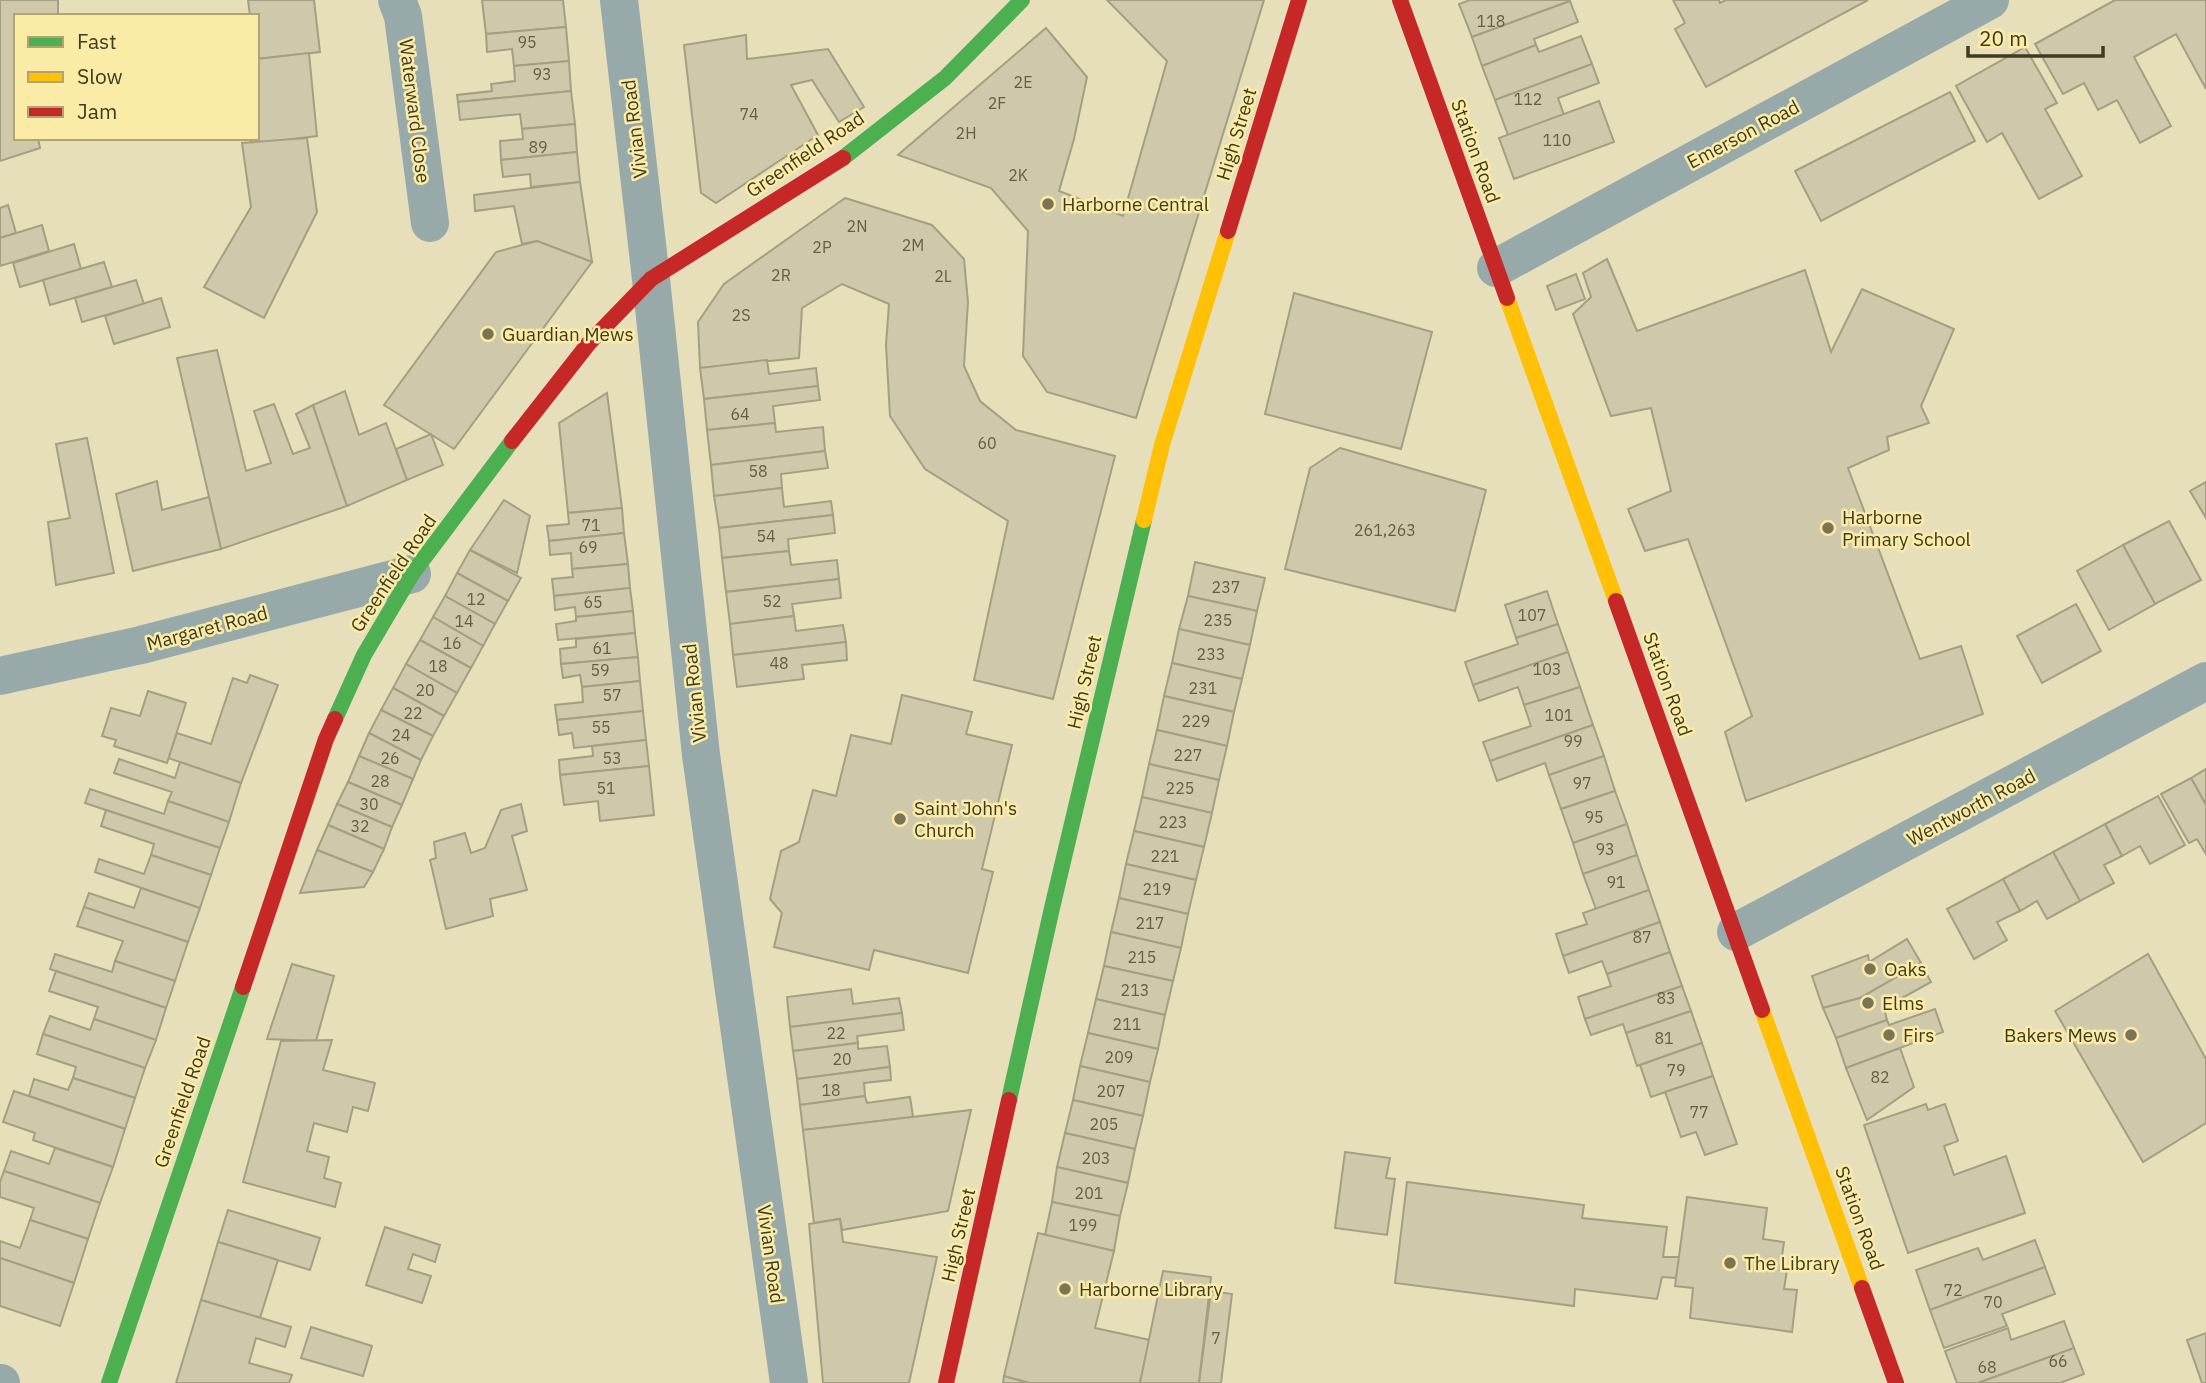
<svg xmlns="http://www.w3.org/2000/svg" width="2206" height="1383" font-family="'IBM Plex Sans',sans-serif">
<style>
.building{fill:#cfc8ab;stroke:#a59f81;stroke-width:2}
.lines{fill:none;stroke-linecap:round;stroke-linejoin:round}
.street{stroke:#98a9aa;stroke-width:38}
.fast{stroke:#4caf50;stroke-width:16}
.slow{stroke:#ffc107;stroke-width:16}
.jam{stroke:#c62828;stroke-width:16}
.poi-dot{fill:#7a7455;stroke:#faeca7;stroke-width:2.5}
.labels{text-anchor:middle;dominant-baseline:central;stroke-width:5;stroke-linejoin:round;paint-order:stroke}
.number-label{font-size:16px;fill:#645e42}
.street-label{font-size:19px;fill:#403b1f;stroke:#faeca7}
.poi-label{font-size:19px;fill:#403b1f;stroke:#faeca7;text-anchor:start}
</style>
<rect width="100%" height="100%" fill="#e7dfba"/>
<g class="building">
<path d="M0 0H58V16H16V138H38L40 148 0 161Z"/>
<path d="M248 0H314L320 52 257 59V16H250Z"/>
<path d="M482 0H563L566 27 486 34Z"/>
<path d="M1107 0H1264L1136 418 1047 392 1023 356 1028 231 991 188 898 155 1046 28 1087 77 1074 139 1059 191 1123 216 1167 61Z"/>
<path d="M1470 0H1570V1L1472 37 1459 4Z"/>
<path d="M1673 0H1719L1720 3 1726 0H1868L1706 87 1675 29 1685 23Z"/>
<path d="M2115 0H2206V89L2176 34 2134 57 2171 126 2140 143 2117 100 2098 110 2084 83 2063 94 2035 44Z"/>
<path d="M1570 1 1578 22 1534 39 1536 45 1482 66 1472 37Z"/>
<path d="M566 27 569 61 514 66 512 49 487 52 486 34Z"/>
<path d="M746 35 747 59 828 49 864 107 839 122 812 80 791 85 818 135 716 203 701 193 684 45Z"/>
<path d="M1581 36 1592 64 1495 100 1482 66 1536 45 1539 52Z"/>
<path d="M2025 47 2057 103 2045 109 2082 176 2039 199 2002 133 1987 142 1956 86Z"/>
<path d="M309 53 317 136 251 144V138H257V59Z"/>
<path d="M569 61 571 91 458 102 457 95 492 91 491 84 515 81 514 66Z"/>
<path d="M1592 64 1599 83 1558 98 1564 115 1508 135 1495 100Z"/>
<path d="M571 91 575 124 522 129 520 114 460 120 458 102Z"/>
<path d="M1950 92 1975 141 1821 221 1795 171Z"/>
<path d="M1599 101 1614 142 1514 179 1499 138Z"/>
<path d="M575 124 577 152 501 160 500 141 523 139 522 129Z"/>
<path d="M307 138 317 212 264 318 204 287 251 207 242 143Z"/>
<path d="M577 152 580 182 531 187 530 174 503 177 501 160Z"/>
<path d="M580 182 592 262 537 241 522 244 514 206 475 211 474 195Z"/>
<path d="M845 198 932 225 964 259 968 302 964 366 980 401 1016 430 1115 456 1053 699 974 680 1008 521 925 469 890 416 886 345 889 304 842 284 802 308 799 358 700 368 698 322 724 284Z"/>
<path d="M8 205 16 233 0 238V208Z"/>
<path d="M42 225 49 251 0 266V238Z"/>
<path d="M537 241 592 262 454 449 384 405 496 252Z"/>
<path d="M74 244 81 269 20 287 13 263Z"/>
<path d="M1607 259 1637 331 1805 270 1831 352 1862 289 1954 329 1921 406 1929 423 1887 437 1889 450 1848 468 1920 659 1961 646 1983 714 1746 801 1725 732 1752 716 1688 539 1645 551 1628 509 1671 491 1651 408 1611 416 1573 314 1591 297 1583 273Z"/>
<path d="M104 262 112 287 50 305 43 280Z"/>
<path d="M1576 274 1585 299 1556 310 1547 286Z"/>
<path d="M136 280 144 304 82 322 75 298Z"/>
<path d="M1294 293 1432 332 1401 449 1265 414Z"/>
<path d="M161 298 170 327 114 344 105 316Z"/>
<path d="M217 350 246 471 271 463 254 411 274 404 293 454 310 448 296 414 313 405 347 506 221 549 177 358Z"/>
<path d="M767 360 769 374 816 368 818 386 704 399 700 368Z"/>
<path d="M818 386 820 400 773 406 775 423 707 430 704 399Z"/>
<path d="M345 391 359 435 386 423 407 480 347 506 313 405Z"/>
<path d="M607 393 622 508 568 513 559 423Z"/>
<path d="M775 423 776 432 823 427 825 451 711 465 707 430Z"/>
<path d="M431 434 443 465 407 480 396 449Z"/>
<path d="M87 438 114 573 56 585 48 522 70 518 56 444Z"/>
<path d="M1340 448 1486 490 1455 611 1285 569 1310 468Z"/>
<path d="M825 451 828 468 781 474 782 488 714 496 711 465Z"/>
<path d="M157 481 162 510 209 497 221 549 133 571 116 494Z"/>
<path d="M2206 482V518L2190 491Z"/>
<path d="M782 488 784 507 831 501 833 515 719 528 714 496Z"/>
<path d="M504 500 530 516 517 573 470 550Z"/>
<path d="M622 508 624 533 549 541 547 526 569 524 568 513Z"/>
<path d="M833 515 835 533 788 539 789 551 722 558 719 528Z"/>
<path d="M2169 521 2201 580 2155 604 2123 545Z"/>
<path d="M624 533 628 564 572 569 571 553 550 555 549 541Z"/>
<path d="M2123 545 2155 604 2109 630 2077 571Z"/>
<path d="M470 550 521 578 508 601 457 573Z"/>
<path d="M789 551 791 565 837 560 839 579 726 592 722 558Z"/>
<path d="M1195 562 1265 578 1257 611 1188 596Z"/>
<path d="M628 564 630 588 554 596 552 579 573 577 572 569Z"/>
<path d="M457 573 508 601 495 624 445 596Z"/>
<path d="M839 579 841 598 792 604 794 616 730 624 726 592Z"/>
<path d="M630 588 633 611 576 617 575 607 555 610 554 596Z"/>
<path d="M1547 591 1558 624 1516 638 1505 605Z"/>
<path d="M445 596 495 624 483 646 433 617Z"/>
<path d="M1188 596 1257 611 1250 645 1179 629Z"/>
<path d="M2076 604 2101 651 2042 683 2017 636Z"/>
<path d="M633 611 635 633 558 640 556 624 576 621V617Z"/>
<path d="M794 616 796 631 843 625 846 642 733 655 730 624Z"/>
<path d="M433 617 483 646 471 668 420 640Z"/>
<path d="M1558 624 1568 652 1473 685 1465 662 1518 644 1516 638Z"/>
<path d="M1179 629 1250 645 1242 679 1172 663Z"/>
<path d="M635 633 638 657 561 664 560 649 576 647V639Z"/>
<path d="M420 640 471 668 457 693 406 664Z"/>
<path d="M846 642 847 660 802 665 804 679 737 687 733 655Z"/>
<path d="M1568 652 1580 687 1524 705 1518 687 1479 701 1473 685Z"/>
<path d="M638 657 640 681 582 687 580 675 563 678 561 664Z"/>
<path d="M1172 663 1242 679 1234 712 1164 696Z"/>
<path d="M406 664 457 693 444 716 393 688Z"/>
<path d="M250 675 278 685 241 783 168 758 177 733 211 744 233 678 247 683Z"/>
<path d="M640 681 643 711 557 720 555 705 583 702 582 687Z"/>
<path d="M1580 687 1593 725 1490 761 1483 742 1531 726 1524 705Z"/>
<path d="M393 688 444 716 433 736 381 710Z"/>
<path d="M148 691 186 703 167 763 114 746 116 740 102 736 111 708 140 716Z"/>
<path d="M902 695 972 712 966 734 1012 745 982 869 993 872 968 973 874 950 869 970 774 947 782 913 770 899 781 851 799 842 813 790 836 796 851 735 891 744Z"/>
<path d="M1164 696 1234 712 1227 746 1157 730Z"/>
<path d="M381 710 433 736 421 760 369 733Z"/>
<path d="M643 711 646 740 574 748 572 733 559 735 557 720Z"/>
<path d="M1593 725 1604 756 1549 775 1545 763 1497 781 1490 761Z"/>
<path d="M1157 730 1227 746 1219 780 1149 764Z"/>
<path d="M369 733 421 760 413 779 359 756Z"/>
<path d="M646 740 649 766 560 775 559 760 593 756 592 746Z"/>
<path d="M359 756 413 779 402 805 348 782Z"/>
<path d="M1604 756 1615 791 1561 809 1549 775Z"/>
<path d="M119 759 175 778 180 762 241 783 229 822 168 801 172 792 114 773Z"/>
<path d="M1149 764 1219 780 1212 813 1142 797Z"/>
<path d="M649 766 654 815 600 821 598 801 564 805 560 775Z"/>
<path d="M2206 769V805L2191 778Z"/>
<path d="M2191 778 2206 805V854L2197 839 2189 843 2161 794Z"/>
<path d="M348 782 402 805 392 827 337 804Z"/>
<path d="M90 789 164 814 168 801 229 822 220 848 85 803Z"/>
<path d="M1615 791 1627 824 1573 843 1561 809Z"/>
<path d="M2158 796 2185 845 2150 864 2140 846 2122 856 2105 824Z"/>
<path d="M1142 797 1212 813 1204 847 1134 831Z"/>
<path d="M337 804 392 827 384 849 328 825Z"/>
<path d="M521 804 527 831 512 836 527 890 490 899 493 916 446 929 430 860 436 858 434 842 465 833 471 853 485 848 501 810Z"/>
<path d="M106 810 220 848 211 875 151 855 154 844 101 826Z"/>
<path d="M1627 824 1637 855 1583 874 1573 843Z"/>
<path d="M2105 824 2122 856 2104 865 2114 883 2080 901 2053 852Z"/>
<path d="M328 825 384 849 373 872 317 850Z"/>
<path d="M1134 831 1204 847 1196 880 1126 864Z"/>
<path d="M317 850 373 872 364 887 300 893Z"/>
<path d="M2053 852 2080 901 2047 919 2037 901 2020 911 2003 879Z"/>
<path d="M151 855 211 875 200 908 95 872 99 859 144 874Z"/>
<path d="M1637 855 1649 890 1596 909 1583 874Z"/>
<path d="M1126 864 1196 880 1188 914 1119 898Z"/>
<path d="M2003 879 2020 911 1997 922 2007 940 1974 959 1947 909Z"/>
<path d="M141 888 200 908 188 942 84 907 89 893 134 908Z"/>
<path d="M1649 890 1660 922 1563 956 1556 934 1587 924 1583 913Z"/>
<path d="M1119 898 1188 914 1181 948 1111 932Z"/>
<path d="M84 907 188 942 175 981 115 961 123 941 77 926Z"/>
<path d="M1660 922 1670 952 1607 974 1602 961 1569 973 1563 956Z"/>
<path d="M1111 932 1181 948 1173 981 1104 966Z"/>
<path d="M1907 939 1921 963 1860 998 1823 1008 1812 976 1868 955 1869 962Z"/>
<path d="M1670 952 1682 986 1585 1019 1578 997 1611 986 1607 974Z"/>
<path d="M55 954 112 972 115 961 175 981 166 1008 50 969Z"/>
<path d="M2148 954 2206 1059V1123L2143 1162 2055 1011Z"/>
<path d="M1921 963 1931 982 1884 1008 1887 1020 1836 1038 1823 1008 1860 998Z"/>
<path d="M292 964 334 976 316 1041 267 1039Z"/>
<path d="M1104 966 1173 981 1165 1015 1096 999Z"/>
<path d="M56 971 166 1008 156 1040 94 1019 98 1007 49 991Z"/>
<path d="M1682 986 1691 1011 1626 1033 1623 1024 1591 1035 1585 1019Z"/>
<path d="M851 989 853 1004 899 998 902 1013 790 1027 787 997Z"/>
<path d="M1096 999 1165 1015 1158 1049 1088 1033Z"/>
<path d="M1935 1009 1943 1032 1846 1068 1836 1038 1887 1020 1889 1025Z"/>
<path d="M1691 1011 1702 1043 1637 1066 1626 1033Z"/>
<path d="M902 1013 904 1030 857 1036 858 1043 793 1051 790 1027Z"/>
<path d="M50 1016 90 1030 94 1019 156 1040 145 1068 43 1034Z"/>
<path d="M1088 1033 1158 1049 1150 1082 1080 1066Z"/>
<path d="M43 1034 145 1068 135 1098 73 1078 76 1067 37 1054Z"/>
<path d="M332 1040 323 1070 375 1083 368 1111 353 1107 347 1132 314 1123 307 1151 329 1157 324 1178 341 1183 335 1207 243 1182 281 1041Z"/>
<path d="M858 1043V1049L887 1046 890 1067 797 1079 793 1051Z"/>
<path d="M1702 1043 1713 1076 1651 1097 1640 1065Z"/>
<path d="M1900 1048 1914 1087 1867 1120 1846 1068Z"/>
<path d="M1080 1066 1150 1082 1143 1116 1073 1100Z"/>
<path d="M890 1067 891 1080 864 1083 865 1096 800 1105 797 1079Z"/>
<path d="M1713 1076 1737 1144 1705 1155 1696 1132 1681 1137 1665 1092Z"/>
<path d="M73 1078 135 1098 125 1129 29 1096 34 1079 68 1090Z"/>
<path d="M14 1091 125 1129 113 1167 33 1140 35 1133 3 1122Z"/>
<path d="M865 1096 867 1103 910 1097 913 1117 803 1130 800 1105Z"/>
<path d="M1073 1100 1143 1116 1135 1149 1065 1133Z"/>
<path d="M1926 1104 1928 1110 1945 1104 1958 1141 1944 1146 1954 1175 2006 1156 2025 1213 1908 1253 1864 1125Z"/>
<path d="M971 1110 948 1211 842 1230 840 1219 814 1223 803 1130Z"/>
<path d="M1065 1133 1135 1149 1128 1183 1057 1167Z"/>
<path d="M55 1148 113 1167 100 1203 4 1171 11 1151 49 1164Z"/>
<path d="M1345 1152 1390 1158 1386 1178 1395 1179 1387 1235 1335 1228Z"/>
<path d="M1057 1167 1128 1183 1120 1216 1052 1202Z"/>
<path d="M4 1171 100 1203 88 1239 30 1220 34 1208 0 1197V1182Z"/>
<path d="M1407 1182 1584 1205 1582 1218 1667 1227 1663 1257H1680L1676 1278 1662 1277 1657 1299 1575 1289 1574 1306 1395 1283Z"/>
<path d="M1687 1197 1767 1208 1763 1239 1784 1242 1780 1270H1787L1784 1289 1797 1290 1792 1332 1690 1318 1693 1288 1675 1286Z"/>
<path d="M1052 1202 1120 1216 1114 1251 1045 1235Z"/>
<path d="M228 1210 320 1238 310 1270 218 1242Z"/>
<path d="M840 1219 843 1242 937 1257 909 1383H823L809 1224Z"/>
<path d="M30 1220 88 1239 74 1283 0 1258V1241L20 1248Z"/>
<path d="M385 1227 440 1245 435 1262 413 1254 408 1269 431 1276 422 1303 366 1285Z"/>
<path d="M1038 1233 1114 1251 1095 1328 1150 1340 1140 1383H1029L1004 1376Z"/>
<path d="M2035 1240 2045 1267 1930 1310 1916 1270 1978 1248 1983 1260Z"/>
<path d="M218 1242 278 1260 260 1318 201 1300Z"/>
<path d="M0 1258 74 1283 60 1326 0 1306Z"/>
<path d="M2045 1267 2055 1294 2002 1314 2007 1326 1944 1348 1930 1310Z"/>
<path d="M1163 1271 1211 1277 1199 1383H1140Z"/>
<path d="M1211 1291 1232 1294 1221 1383H1199Z"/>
<path d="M201 1300 291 1327 285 1347 256 1338 249 1363 292 1375 289 1383H176Z"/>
<path d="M2064 1321 2074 1348 1978 1383H1957L1945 1351 2008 1328 2011 1340Z"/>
<path d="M311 1327 372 1346 363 1376 301 1358Z"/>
<path d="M2206 1333V1383H2202L2187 1340Z"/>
<path d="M2074 1348 2084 1374 2060 1383H1978Z"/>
<path d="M1004 1376 1029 1383H1003Z"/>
</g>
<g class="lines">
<g class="street">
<path d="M397 0 403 16 430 223"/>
<path d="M619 0 651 279 701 755 789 1383"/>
<path d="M1496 268 1990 0"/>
<path d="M0 676 141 645 412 574"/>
<path d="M1736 932 2206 681"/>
<path d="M0 1383H1"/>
</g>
<g class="fast">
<path d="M843 158 945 78 1022 0"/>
<path d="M335 719 364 655 412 574 512 441"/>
<path d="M1009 1100 1052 908 1144 520"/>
<path d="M109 1383 243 987"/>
</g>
<g class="slow">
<path d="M1507 298 1616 601"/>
<path d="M1144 520 1162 445 1228 231"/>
<path d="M1762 1010 1862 1288"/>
</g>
<g class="jam">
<path d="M1400 0 1507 298"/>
<path d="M1228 231 1299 0"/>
<path d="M512 441 589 343 651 279 843 158"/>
<path d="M1616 601 1762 1010"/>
<path d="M243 987 326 739 335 719"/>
<path d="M1862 1288 1896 1383"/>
<path d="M946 1383 1009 1100"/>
</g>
</g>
<g class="poi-dot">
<circle cx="1048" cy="204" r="7"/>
<circle cx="488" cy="334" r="7"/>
<circle cx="1828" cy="528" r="7"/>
<circle cx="900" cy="819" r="7"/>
<circle cx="1870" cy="969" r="7"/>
<circle cx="1868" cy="1003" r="7"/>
<circle cx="1889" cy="1035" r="7"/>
<circle cx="2131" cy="1035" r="7"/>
<circle cx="1730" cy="1263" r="7"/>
<circle cx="1065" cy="1289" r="7"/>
</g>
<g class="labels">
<g class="number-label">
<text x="1491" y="21">118</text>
<text x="527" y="42">95</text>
<text x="542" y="74">93</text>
<text x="1023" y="82">2E</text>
<text x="1528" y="99">112</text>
<text x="997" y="103">2F</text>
<text x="749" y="114">74</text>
<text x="966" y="133">2H</text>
<text x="1557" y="140">110</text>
<text x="538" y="147">89</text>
<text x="1018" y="175">2K</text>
<text x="857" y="226">2N</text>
<text x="913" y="245">2M</text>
<text x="822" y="247">2P</text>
<text x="781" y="275">2R</text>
<text x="943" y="276">2L</text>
<text x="741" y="315">2S</text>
<text x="740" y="414">64</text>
<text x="987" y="443">60</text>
<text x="758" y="471">58</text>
<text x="591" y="525">71</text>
<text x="1385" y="530">261,263</text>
<text x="766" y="536">54</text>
<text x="588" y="547">69</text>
<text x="1226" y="587">237</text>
<text x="476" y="599">12</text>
<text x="772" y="601">52</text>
<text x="593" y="602">65</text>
<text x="1532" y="615">107</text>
<text x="1218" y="620">235</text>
<text x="464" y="621">14</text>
<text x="452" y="643">16</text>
<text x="602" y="648">61</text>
<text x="1211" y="654">233</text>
<text x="779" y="663">48</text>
<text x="438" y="666">18</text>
<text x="1547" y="669">103</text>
<text x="600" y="670">59</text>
<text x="1203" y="688">231</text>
<text x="425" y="690">20</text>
<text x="612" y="695">57</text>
<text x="413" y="713">22</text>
<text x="1559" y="715">101</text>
<text x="1196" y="721">229</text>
<text x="601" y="727">55</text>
<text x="401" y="735">24</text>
<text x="1573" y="741">99</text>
<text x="1188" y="755">227</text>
<text x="390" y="758">26</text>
<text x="612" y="758">53</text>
<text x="380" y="781">28</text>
<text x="1582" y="783">97</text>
<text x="606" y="788">51</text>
<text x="1180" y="788">225</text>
<text x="369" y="804">30</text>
<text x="1594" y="817">95</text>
<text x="1173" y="822">223</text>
<text x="360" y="826">32</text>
<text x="1605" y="849">93</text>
<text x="1165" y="856">221</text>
<text x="1616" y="882">91</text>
<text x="1157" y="889">219</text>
<text x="1150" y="923">217</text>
<text x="1642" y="937">87</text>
<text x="1142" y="957">215</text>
<text x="1135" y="990">213</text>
<text x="1666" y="998">83</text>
<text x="1127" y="1024">211</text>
<text x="836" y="1033">22</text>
<text x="1664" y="1038">81</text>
<text x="1119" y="1057">209</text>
<text x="842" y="1059">20</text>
<text x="1676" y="1070">79</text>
<text x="1880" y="1077">82</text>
<text x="831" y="1090">18</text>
<text x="1111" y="1091">207</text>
<text x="1699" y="1112">77</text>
<text x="1104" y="1124">205</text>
<text x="1096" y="1158">203</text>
<text x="1089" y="1193">201</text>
<text x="1083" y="1225">199</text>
<text x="1953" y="1290">72</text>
<text x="1993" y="1302">70</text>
<text x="1216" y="1338">7</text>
<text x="2058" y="1361">66</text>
<text x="1987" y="1367">68</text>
</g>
<g class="street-label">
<text transform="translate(415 111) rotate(83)">Waterward Close</text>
<text transform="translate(634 129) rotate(-97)">Vivian Road</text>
<text transform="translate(1236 134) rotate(-73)">High Street</text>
<text transform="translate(1743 134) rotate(-28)">Emerson Road</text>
<text transform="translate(1476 151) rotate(70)">Station Road</text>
<text transform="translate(805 154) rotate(-34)">Greenfield Road</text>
<text transform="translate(393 573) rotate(-56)">Greenfield Road</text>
<text transform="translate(207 628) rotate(-15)">Margaret Road</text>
<text transform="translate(1084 682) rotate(-77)">High Street</text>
<text transform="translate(1668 684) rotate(70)">Station Road</text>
<text transform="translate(694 693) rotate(-96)">Vivian Road</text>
<text transform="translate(1971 807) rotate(-28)">Wentworth Road</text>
<text transform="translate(182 1102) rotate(-71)">Greenfield Road</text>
<text transform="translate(1860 1218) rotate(70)">Station Road</text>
<text transform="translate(958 1235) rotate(-77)">High Street</text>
<text transform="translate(771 1254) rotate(82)">Vivian Road</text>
</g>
<g class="poi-label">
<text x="1062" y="204">Harborne Central</text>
<text x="502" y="334">Guardian Mews</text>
<text x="1842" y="517">Harborne<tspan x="1842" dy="22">Primary School</tspan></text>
<text x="914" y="808">Saint John's<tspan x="914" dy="22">Church</tspan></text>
<text x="1884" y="969">Oaks</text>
<text x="1882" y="1003">Elms</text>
<text x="1903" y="1035">Firs</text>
<text x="2117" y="1035" text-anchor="end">Bakers Mews</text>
<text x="1744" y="1263">The Library</text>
<text x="1079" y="1289">Harborne Library</text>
</g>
</g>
<rect x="14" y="14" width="245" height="126" fill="#faeca7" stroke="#b0a571" stroke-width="2"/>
<rect x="28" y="37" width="35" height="10" fill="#4caf50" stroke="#b0a571" stroke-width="2"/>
<text x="77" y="49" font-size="21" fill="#403b1f">Fast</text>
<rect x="28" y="72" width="35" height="10" fill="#ffc107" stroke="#b0a571" stroke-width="2"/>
<text x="77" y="84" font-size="21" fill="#403b1f">Slow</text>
<rect x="28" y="107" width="35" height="10" fill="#c62828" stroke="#b0a571" stroke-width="2"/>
<text x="77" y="119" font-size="21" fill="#403b1f">Jam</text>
<path d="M1968 46v10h135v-10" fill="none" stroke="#403b1f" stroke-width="3.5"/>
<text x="1979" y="46" font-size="21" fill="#403b1f" stroke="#faeca7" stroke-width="5" paint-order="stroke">20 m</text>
</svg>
